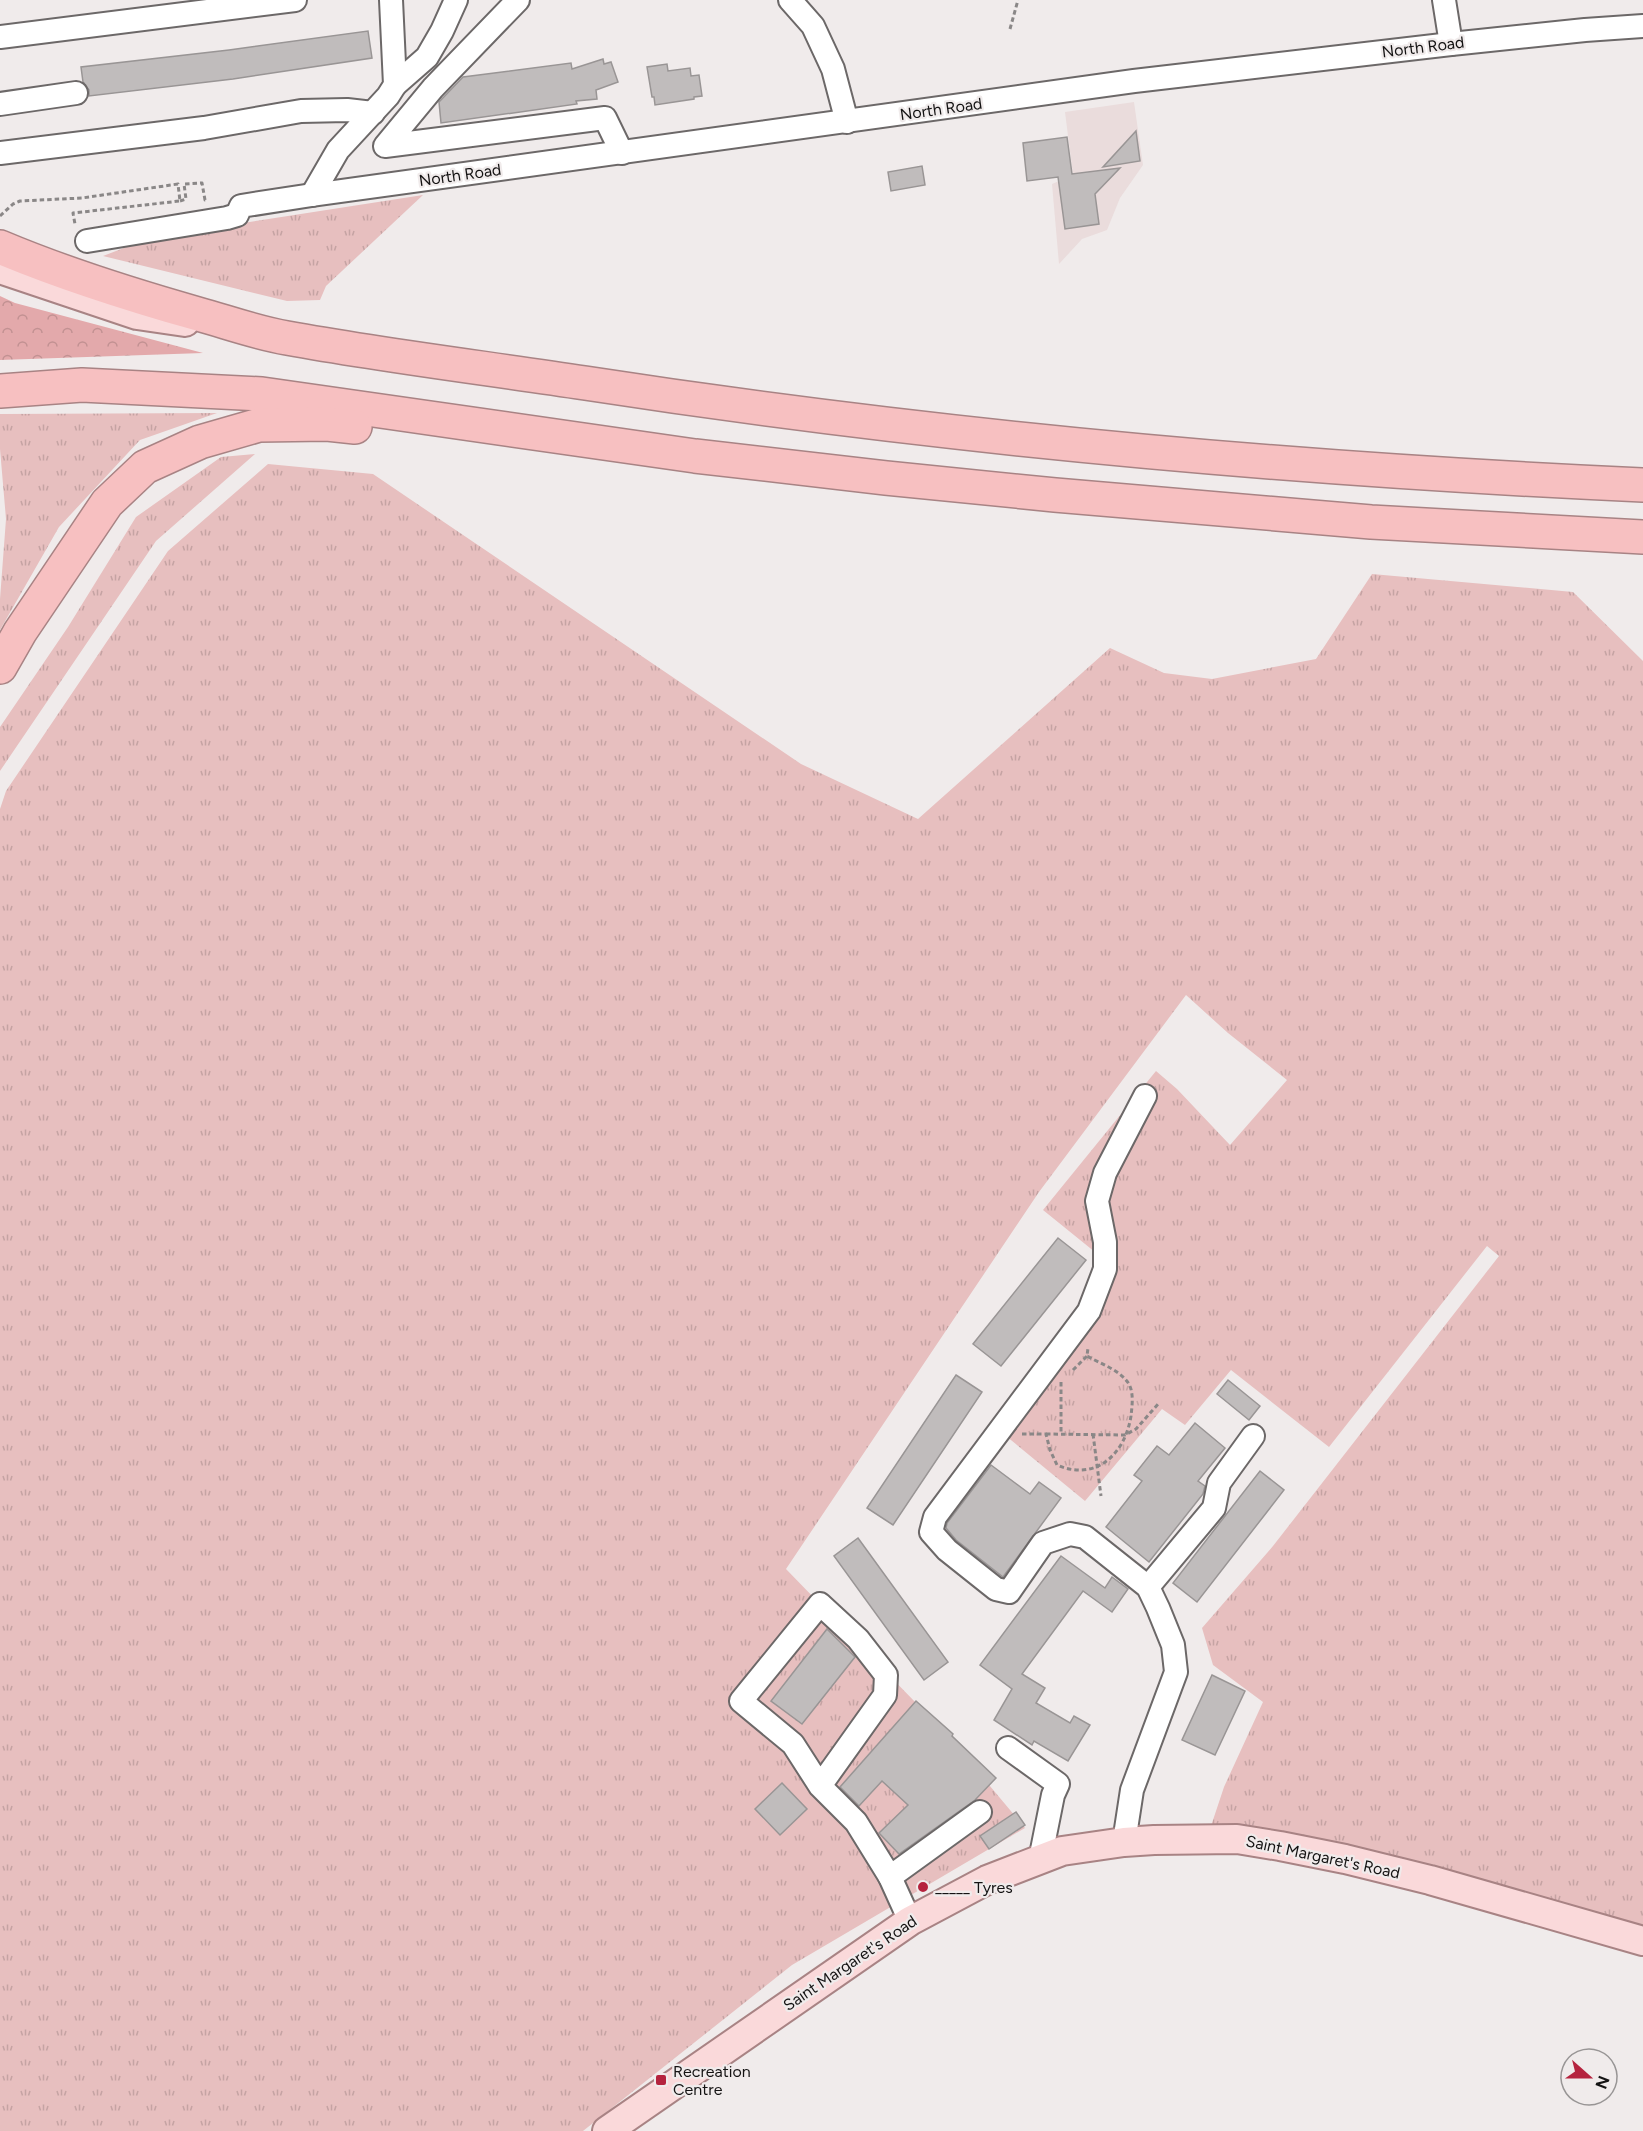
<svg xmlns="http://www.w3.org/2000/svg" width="1643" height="2131" font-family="Figtree,sans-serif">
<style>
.built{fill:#eadcdc}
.grass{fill:url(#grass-tufts)}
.forest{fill:url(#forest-crowns)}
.building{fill:#c0bcbc;stroke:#999595;stroke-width:1.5}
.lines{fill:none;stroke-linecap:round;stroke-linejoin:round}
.minor-casing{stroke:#6c6868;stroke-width:26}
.major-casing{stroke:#a88384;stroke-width:32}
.highway-casing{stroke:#a88384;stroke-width:36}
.path{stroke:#8a8787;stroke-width:3;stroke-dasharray:4.5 3;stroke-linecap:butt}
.minor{stroke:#fff;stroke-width:22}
.major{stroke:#fad9da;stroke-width:28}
.highway{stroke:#f7c0c1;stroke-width:33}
.poi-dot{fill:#b5233e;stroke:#f0ebeb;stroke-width:2}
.labels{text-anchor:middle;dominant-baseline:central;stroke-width:4.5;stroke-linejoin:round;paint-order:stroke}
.street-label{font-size:16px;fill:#141313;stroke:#f0ebeb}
.poi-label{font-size:16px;fill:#141313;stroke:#f0ebeb;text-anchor:start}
</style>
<defs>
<pattern id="grass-tufts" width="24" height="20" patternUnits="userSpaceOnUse" patternTransform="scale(1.5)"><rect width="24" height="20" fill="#e7bfbf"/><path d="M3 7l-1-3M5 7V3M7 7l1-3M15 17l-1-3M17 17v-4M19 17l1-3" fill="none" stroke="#c5a3a3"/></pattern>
<pattern id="forest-crowns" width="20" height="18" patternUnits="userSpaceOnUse" patternTransform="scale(1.5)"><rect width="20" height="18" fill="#e3a9ab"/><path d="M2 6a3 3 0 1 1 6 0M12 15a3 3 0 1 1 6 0" fill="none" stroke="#c29192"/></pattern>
</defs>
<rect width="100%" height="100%" fill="#f0ebeb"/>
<path class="built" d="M1134 102 1143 165 1120 198 1107 230 1082 239 1059 264 1052 184 1073 175 1065 112Z"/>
<g class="grass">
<path d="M423 195 326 286 320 300 287 301 103 256 142 241 198 230Z"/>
<path d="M217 413 140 440 59 527 0 630V599L6 519 0 449V414Z"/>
<path d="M255 454 156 541 0 771V727L68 627 136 517 221 457Z"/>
<path d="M268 464 373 474 801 764 918 819 1110 648 1164 673 1212 679 1316 659 1372 574 1573 592 1643 661V1925L1335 1842 1208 1835 1224 1787 1263 1702 1213 1665 1202 1628 1273 1546 1499 1256 1487 1246 1329 1447 1231 1370 1185 1425 1162 1409 1085 1501 1006 1436 1111 1265 1043 1210 1156 1071 1177 1089 1230 1145 1287 1080 1228 1033 1186 995 1039 1192 786 1569 949 1737 1025 1828 792 1965 583 2131H0V809L6 791 168 551Z"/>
</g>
<path class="forest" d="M0 296 15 303 203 353 0 360Z"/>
<g class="building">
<path d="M368 31 372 58 233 79 89 96V90L83 82 81 67 229 50Z"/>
<path d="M603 59 604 64 611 62 618 82 596 90 597 99 576 101 577 104 441 123 439 102 463 77 571 63 572 69Z"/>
<path d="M667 64 668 71 690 68 691 76 699 75 702 96 694 97V99L655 105 654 97H652L647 67Z"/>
<path d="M1136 131 1140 161 1103 167Z"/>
<path d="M1067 137 1072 174 1120 168 1095 194 1099 224 1065 229 1058 177 1027 181 1023 143Z"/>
<path d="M922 166 925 185 891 191 888 172Z"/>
<path d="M1058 1238 1086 1260 1001 1366 973 1344Z"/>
<path d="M956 1375 982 1392 893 1525 867 1508Z"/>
<path d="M1228 1380 1260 1406 1249 1420 1217 1394Z"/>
<path d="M1195 1423 1225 1448 1198 1481 1205 1486 1203 1494 1149 1562 1106 1527 1142 1481 1134 1475 1157 1446 1169 1455Z"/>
<path d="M991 1465 1030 1494 1039 1482 1061 1498 1003 1577 956 1540 946 1528 947 1523Z"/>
<path d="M1260 1471 1284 1490 1197 1602 1173 1583Z"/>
<path d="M858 1538 948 1662 924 1680 834 1556Z"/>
<path d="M1061 1556 1105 1588 1112 1577 1128 1589 1112 1612 1083 1591 1022 1674 1045 1688 1036 1703 1070 1723 1074 1716 1090 1725 1068 1761 1034 1741 1032 1745 994 1720 1012 1689 980 1665Z"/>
<path d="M827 1629 855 1657 802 1724 771 1701Z"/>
<path d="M1212 1675 1245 1691 1215 1755 1182 1740Z"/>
<path d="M916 1701 953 1734 952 1736 996 1778 975 1800 899 1854 879 1833 908 1805 882 1781 859 1806 840 1787Z"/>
<path d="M782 1783 807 1809 780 1835 755 1809Z"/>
<path d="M1016 1812 1025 1825 989 1849 980 1836Z"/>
</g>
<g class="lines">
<g class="minor-casing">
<g id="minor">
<path d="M518 0 433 88 385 146 605 118 622 153"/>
<path d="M790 0 813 26 833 69 847 122"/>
<path d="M1444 0 1451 44"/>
<path d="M0 37 295 0"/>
<path d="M395 85 427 57 442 31 456 0"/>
<path d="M0 104 76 93"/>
<path d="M0 153 204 128 301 111 347 110 373 113"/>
<path d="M312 195 338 150 388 96 395 85 391 0"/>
<path d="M87 241 227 218 237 215 241 206 312 195 1134 81 1451 44 1585 30 1643 26"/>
<path d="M1148 1587 1214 1508 1219 1483 1253 1436"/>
<path d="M1008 1748 1058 1784 1053 1795 1040 1860"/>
<path d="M820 1786 885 1695 886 1675 858 1639 820 1604 741 1701 793 1744 820 1786 856 1822 890 1877 910 1921"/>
<path d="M1124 1842 1132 1790 1176 1672 1173 1645 1158 1608 1148 1587 1085 1537 1070 1534 1043 1543 1009 1592 996 1589 947 1550 931 1532 935 1517 1089 1311 1105 1269V1242L1097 1201 1105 1173 1145 1096"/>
<path d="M890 1877 980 1812"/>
</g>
</g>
<g class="major-casing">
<g id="major">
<path d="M0 269 137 315 185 322"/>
<path d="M607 2131 910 1921 987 1880 1062 1851 1124 1842 1154 1840 1237 1839 1280 1846 1345 1859 1430 1880 1643 1941"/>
</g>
</g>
<g class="highway-casing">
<g id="highway">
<path d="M0 247C64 274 131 295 198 314 227 322 257 333 287 338 386 356 486 368 585 383 935 437 1289 469 1643 485"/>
<path d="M0 391 82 385 262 394 695 456 886 478 1055 495 1371 522 1643 537"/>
<path d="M0 667 20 632 107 503 145 467 200 442 259 425 327 424 355 427"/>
</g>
</g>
<g class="path">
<path d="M1010 29 1018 0"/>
<path d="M180 201 186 199 184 184 202 183 205 200H207"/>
<path d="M0 216 13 204 20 201 82 198 178 184 180 201 73 213 75 224"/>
<path d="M1073 1370 1087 1356"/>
<path d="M1061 1382V1434"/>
<path d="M1022 1434H1046L1050 1450 1057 1465C1096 1482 1125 1454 1131 1416 1132 1406 1134 1394 1129 1384 1120 1370 1101 1364 1087 1356L1088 1348"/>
<path d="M1046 1434 1125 1435 1136 1429 1159 1403"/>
<path d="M1093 1434 1101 1496"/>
</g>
<use href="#minor" class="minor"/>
<use href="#major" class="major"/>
<use href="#highway" class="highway"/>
</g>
<g class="poi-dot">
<circle cx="923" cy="1887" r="6"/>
<rect x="655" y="2074" width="12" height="12" rx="3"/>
</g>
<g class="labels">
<g class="street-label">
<text transform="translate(1423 47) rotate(-7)">North Road</text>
<text transform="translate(941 109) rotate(-8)">North Road</text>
<text transform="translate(460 175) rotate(-8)">North Road</text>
<text transform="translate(1323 1857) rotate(12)">Saint Margaret's Road</text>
<text transform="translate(850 1963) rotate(-34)">Saint Margaret's Road</text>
</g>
<g class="poi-label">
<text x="935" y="1887">_____ Tyres</text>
<text x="673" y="2071">Recreation<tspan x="673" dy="18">Centre</tspan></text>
</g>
</g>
<g transform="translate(1589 2077) rotate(111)"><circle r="28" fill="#f0ebeb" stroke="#989595" stroke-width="1.5"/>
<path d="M0-4.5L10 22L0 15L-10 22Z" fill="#b5233e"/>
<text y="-9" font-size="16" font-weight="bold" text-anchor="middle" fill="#141313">N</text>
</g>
</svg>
